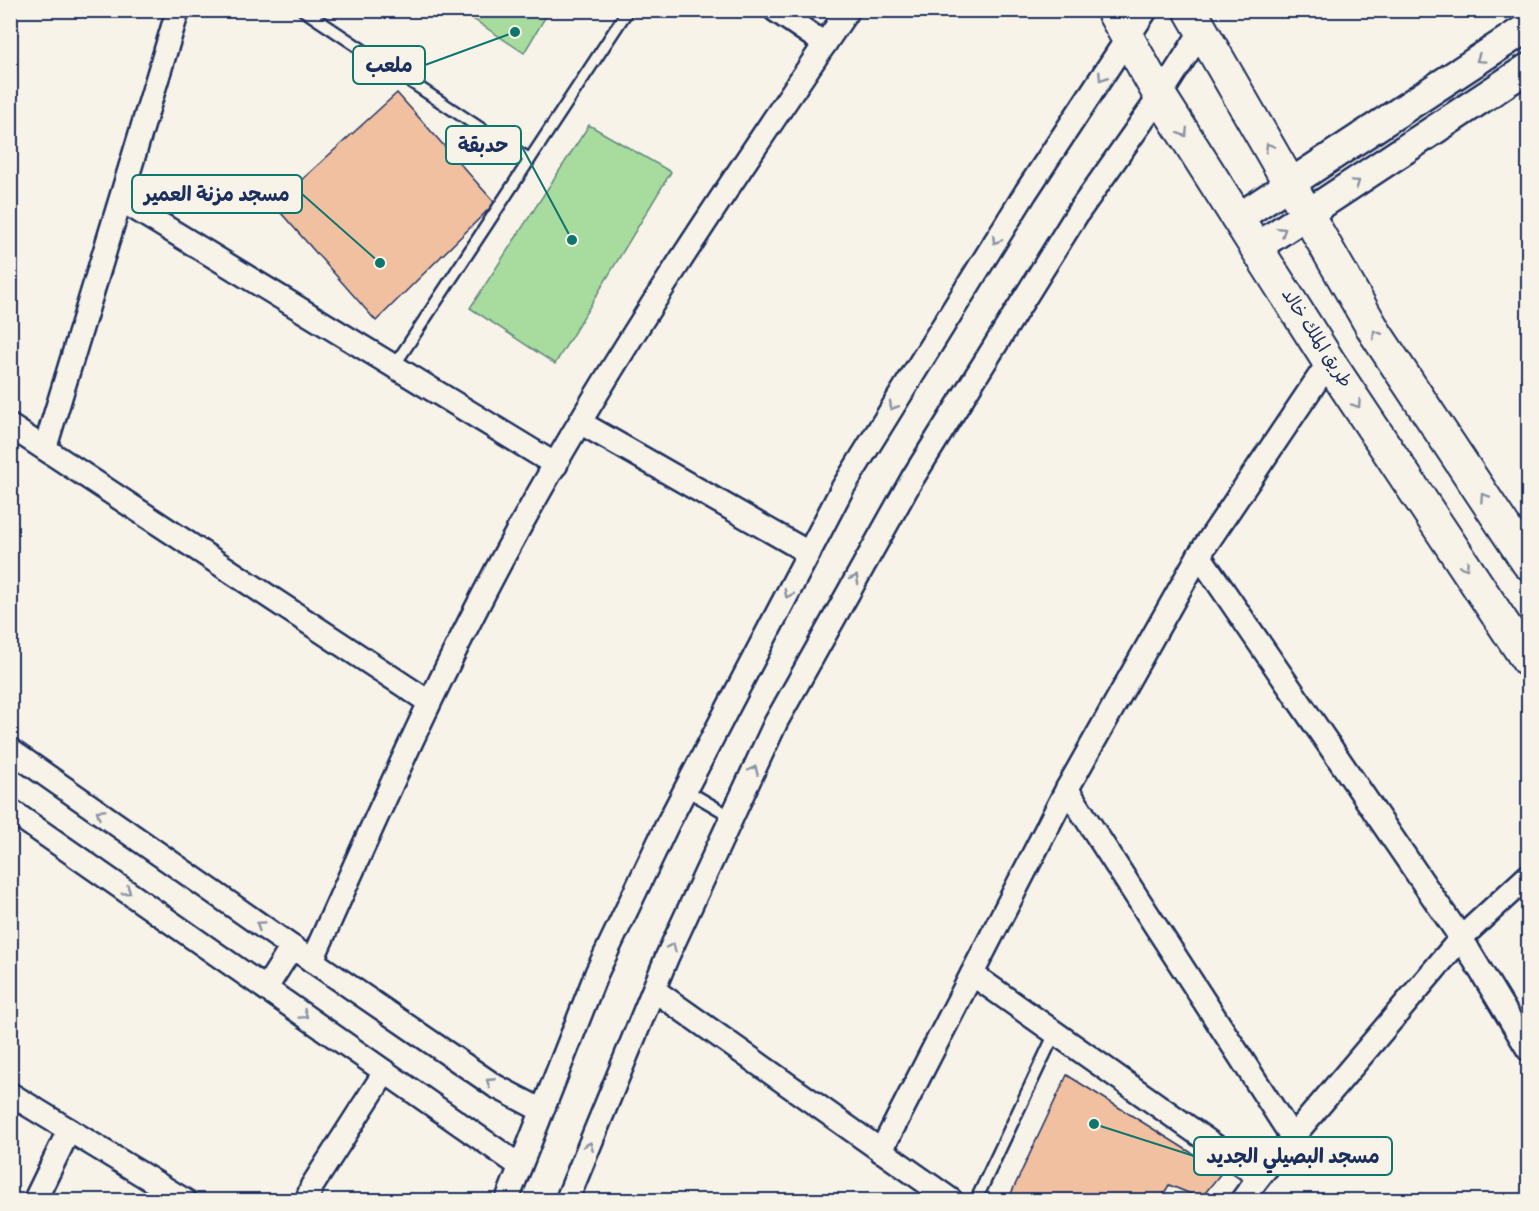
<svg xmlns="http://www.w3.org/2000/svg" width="1539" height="1211" font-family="Dekko,'Playpen Sans Arabic',sans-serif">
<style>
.green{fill:#a8dc9e;stroke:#62867e;stroke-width:1.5}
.building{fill:#f1c0a1;stroke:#1b2f5e;stroke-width:1.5}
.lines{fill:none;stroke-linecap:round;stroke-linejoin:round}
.service-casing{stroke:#1b2f5e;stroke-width:15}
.minor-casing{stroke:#1b2f5e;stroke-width:27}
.tertiary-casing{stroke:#1b2f5e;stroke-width:33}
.secondary-casing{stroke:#1b2f5e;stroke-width:36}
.service{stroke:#f7f3e8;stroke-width:10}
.minor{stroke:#f7f3e8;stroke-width:22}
.tertiary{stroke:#f7f3e8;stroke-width:28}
.secondary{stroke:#f7f3e8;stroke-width:32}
.oneway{stroke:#8991a3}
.labels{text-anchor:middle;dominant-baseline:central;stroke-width:5;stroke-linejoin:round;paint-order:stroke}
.street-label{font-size:18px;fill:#1b2f5e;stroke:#f7f3e8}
.leader{fill:none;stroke:#0f766e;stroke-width:2}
.callout-dot{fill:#0f766e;stroke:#f7f3e8;stroke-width:2}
.callout{fill:#f7f3e8;stroke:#0f766e;stroke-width:2}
.callout-label{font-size:20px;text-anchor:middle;font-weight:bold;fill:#1b2f5e}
</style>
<rect width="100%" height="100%" fill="#f7f3e8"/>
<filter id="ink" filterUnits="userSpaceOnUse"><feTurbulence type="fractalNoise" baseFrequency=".0167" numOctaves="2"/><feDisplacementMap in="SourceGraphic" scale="12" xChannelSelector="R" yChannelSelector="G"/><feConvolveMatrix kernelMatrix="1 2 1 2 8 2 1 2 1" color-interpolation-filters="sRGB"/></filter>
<g filter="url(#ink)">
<g class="green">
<path d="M461 11H549L524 53Z"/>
<path d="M589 125 671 172 555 364 470 308Z"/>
</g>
<g class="building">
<path d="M397 93 495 203 376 321 274 205Z"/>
<path d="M1067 1075 1222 1172 1201 1198 1169 1185 1160 1200H1008Z"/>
</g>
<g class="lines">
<g class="service-casing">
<g id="service">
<path d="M303 10 504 144 530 159"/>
<path d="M394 366 628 10"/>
<path d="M686 790 732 817"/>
<path d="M976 1200 1055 1033"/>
</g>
</g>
<g class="minor-casing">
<g id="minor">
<path d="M775 10 825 44"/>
<path d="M121 200 556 465"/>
<path d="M581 423 809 553"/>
<path d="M10 426 429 702"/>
<path d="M45 448 178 10"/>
<path d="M1199 555 1461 938 1528 1049"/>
<path d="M10 750 292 947 495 1086 541 1110"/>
<path d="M1067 789 1292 1137"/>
<path d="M10 810 520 1166"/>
<path d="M312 961C377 816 441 669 518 530 617 350 732 180 848 10"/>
<path d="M972 974 1259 1177"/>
<path d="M266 988 292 947"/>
<path d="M654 990 951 1200"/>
<path d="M10 1094 184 1200"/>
<path d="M881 1151 1067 789 1199 555 1329 362"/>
<path d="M35 1200 69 1130"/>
<path d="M307 1200 312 1186 385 1072"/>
<path d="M507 1200 597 972 668 823 842 489 1026 192 1146 10"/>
<path d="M567 1200 667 957 776 722 912 479 1077 214 1160 96 1202 30"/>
<path d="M1242 1200 1259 1177 1461 938 1528 876"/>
</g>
</g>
<g class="tertiary-casing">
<g id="tertiary">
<path d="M1238 218 1528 27"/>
<path d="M1257 247 1528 68"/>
</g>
</g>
<g class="secondary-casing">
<g id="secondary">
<path d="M1112 10 1160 96 1329 362 1528 661"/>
<path d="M1190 10 1376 334 1528 563"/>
</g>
</g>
<use href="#service" class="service"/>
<use href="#minor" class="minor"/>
<use href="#tertiary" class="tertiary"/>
<use href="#secondary" class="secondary"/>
</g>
<defs><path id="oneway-chevron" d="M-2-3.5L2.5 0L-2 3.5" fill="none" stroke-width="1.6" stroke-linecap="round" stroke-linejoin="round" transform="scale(1.5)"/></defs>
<g class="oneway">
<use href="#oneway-chevron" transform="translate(1480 59) rotate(146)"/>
<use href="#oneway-chevron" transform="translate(1102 77) rotate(123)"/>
<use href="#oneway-chevron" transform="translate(1184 133) rotate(58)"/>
<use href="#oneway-chevron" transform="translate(1269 147) rotate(-120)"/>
<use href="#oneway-chevron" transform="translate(1356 183) rotate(-34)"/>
<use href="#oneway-chevron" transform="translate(1282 231) rotate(-32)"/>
<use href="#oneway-chevron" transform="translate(996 240) rotate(122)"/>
<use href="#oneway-chevron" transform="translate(1376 334) rotate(-122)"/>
<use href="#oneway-chevron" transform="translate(1357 404) rotate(56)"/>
<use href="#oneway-chevron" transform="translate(893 406) rotate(121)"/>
<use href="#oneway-chevron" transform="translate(1484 497) rotate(-124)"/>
<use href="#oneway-chevron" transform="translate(1465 566) rotate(56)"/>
<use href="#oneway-chevron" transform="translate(855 579) rotate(-61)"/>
<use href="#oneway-chevron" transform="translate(788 594) rotate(117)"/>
<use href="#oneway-chevron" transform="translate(754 770) rotate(-65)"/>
<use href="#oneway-chevron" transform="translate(100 813) rotate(-145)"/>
<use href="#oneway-chevron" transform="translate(127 891) rotate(35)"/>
<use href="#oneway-chevron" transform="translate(260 925) rotate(-145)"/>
<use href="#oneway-chevron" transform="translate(672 947) rotate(-65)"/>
<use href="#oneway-chevron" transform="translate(304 1015) rotate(35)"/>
<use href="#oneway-chevron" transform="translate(490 1082) rotate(-147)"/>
<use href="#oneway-chevron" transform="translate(589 1146) rotate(-68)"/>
</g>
</g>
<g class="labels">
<g class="street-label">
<text transform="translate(1315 339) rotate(57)">طريق الملك خالد</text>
</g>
</g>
<path class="leader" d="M515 32L425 65M572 240L521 145M380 263L302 194M1094 1124L1194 1156"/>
<g class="callout-dot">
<circle cx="515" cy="32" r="6"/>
<circle cx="572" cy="240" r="6"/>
<circle cx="380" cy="263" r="6"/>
<circle cx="1094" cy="1124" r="6"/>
</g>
<g class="callout">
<rect x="353" y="46" width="72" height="38" rx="6"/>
<rect x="446" y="126" width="75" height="38" rx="6"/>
<rect x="132" y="175" width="170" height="38" rx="6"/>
<rect x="1194" y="1137" width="198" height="38" rx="6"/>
</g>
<g class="callout-label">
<text x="389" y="72">ملعب</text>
<text x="483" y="152">حدبقة</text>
<text x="217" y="201">مسجد مزنة العمير</text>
<text x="1293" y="1163">مسجد البصيلي الجديد</text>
</g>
<rect width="1539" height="1211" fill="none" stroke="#f7f3e8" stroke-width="36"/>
<rect x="18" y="18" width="1503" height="1175" fill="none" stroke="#1b2f5e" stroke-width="2" filter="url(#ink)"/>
</svg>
